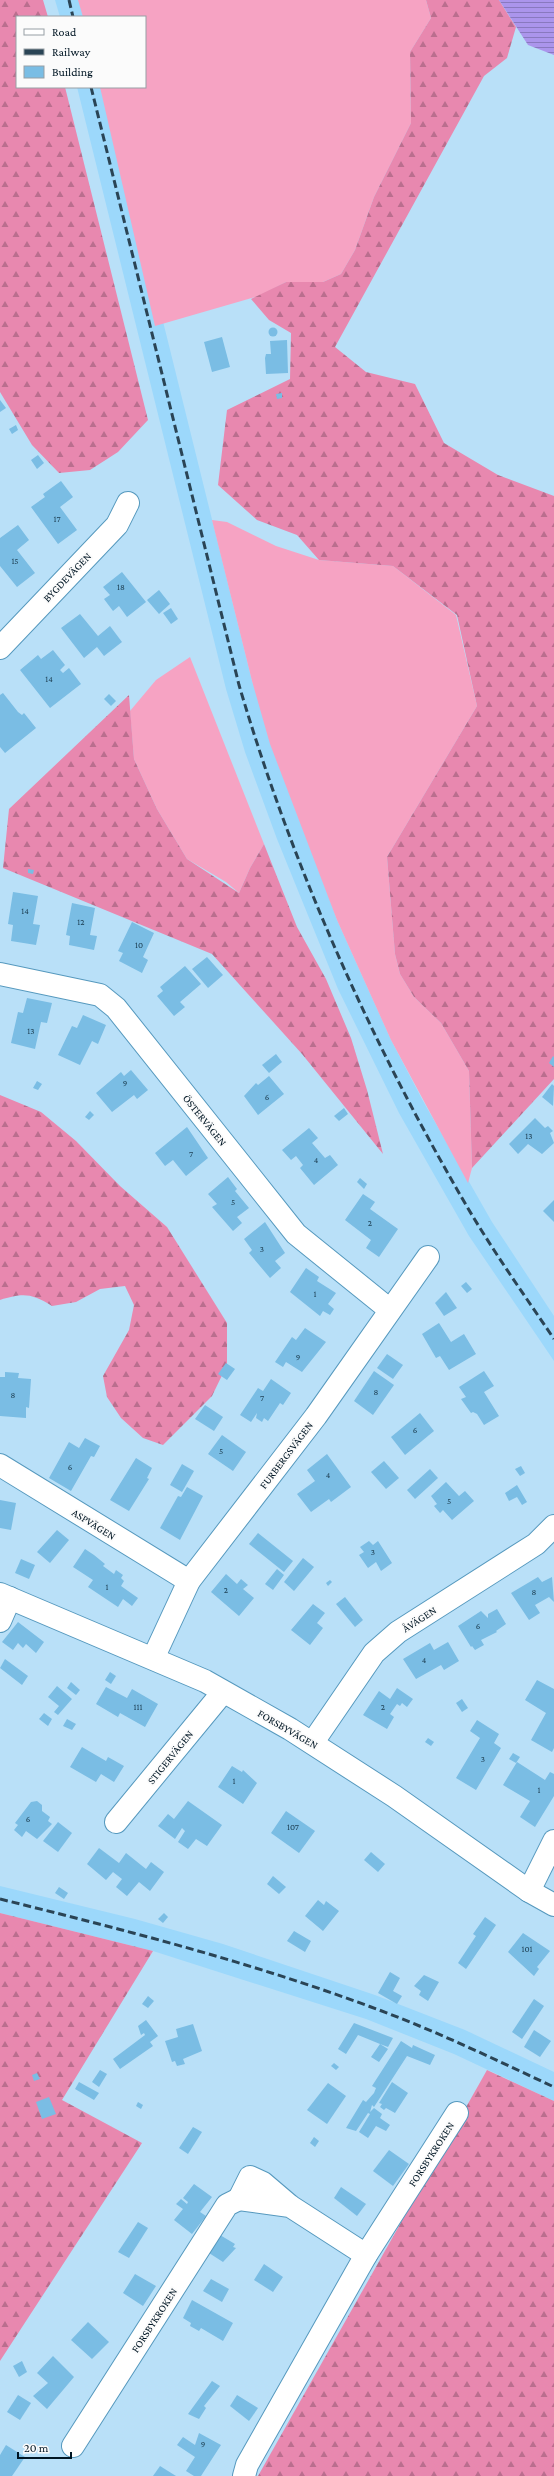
<svg xmlns="http://www.w3.org/2000/svg" width="554" height="2476" font-family="'Crimson Pro',serif">
<style>
.built{fill:#9cd8fb}
.grass{fill:#f6a3c3}
.forest{fill:url(#forest-firs)}
.water{fill:url(#water-rules)}
.building{fill:#7abde4}
.lines{fill:none;stroke-linecap:round;stroke-linejoin:round}
.minor-casing{stroke:#5699be;stroke-width:24}
.minor{stroke:#fff;stroke-width:22}
.rail{stroke:#2a4455;stroke-width:3;stroke-dasharray:8 4;stroke-linecap:butt}
.labels{text-anchor:middle;dominant-baseline:central;stroke-width:3.5;stroke-linejoin:round;paint-order:stroke}
.number-label{font-size:9px;fill:#1e4054}
.street-label{font-size:11px;fill:#001624;stroke:#fbfbfb}
</style>
<defs>
<pattern id="forest-firs" width="22" height="20" patternUnits="userSpaceOnUse"><rect width="22" height="20" fill="#e888af"/><path d="M5 1l3.5 6h-7zM16 11l3.5 6h-7z" fill="#ba6e8e"/></pattern>
<pattern id="water-rules" width="6" height="5" patternUnits="userSpaceOnUse"><rect width="6" height="5" fill="#ab95ec"/><path d="M0 2.5h6" fill="none" stroke="#8979bf"/></pattern>
</defs>
<rect width="100%" height="100%" fill="#b9e0f8"/>
<g class="built">
<path d="M55 0H83L87 17H60Z"/>
<path d="M77 87H105L252 681 337 920 391 1040 423 1101 492 1222 554 1316V1361L469 1236 399 1113 338 989 277 839 245 752 226 689Z"/>
<path d="M0 1886 135 1919 223 1944 375 1995 465 2030 554 2072V2101L454 2054 366 2019 153 1951 0 1913Z"/>
</g>
<g class="grass">
<path d="M78 0H426L431 18 410 52 411 123 374 197 355 250 341 274 323 282H286L259 296 155 326 100 87H145V17H83Z"/>
<path d="M212 520 227 522 276 546 319 560 393 566 456 615 477 706 387 857 395 954 400 974 414 997 441 1023 469 1071 472 1168 468 1183 391 1040 337 920 270 744 252 681Z"/>
<path d="M190 657 264 844 250 868 239 893 226 882 187 859 157 809 134 759 130 711 156 680Z"/>
</g>
<g class="forest">
<path d="M0 0H43L48 17H17V87H65L148 420 118 452 90 470 59 473 32 445 0 392Z"/>
<path d="M426 0H499L516 27 507 58 484 76 335 347 366 372 415 384 444 443 498 475 554 496V1079L472 1168 469 1071 441 1023 414 997 400 974 395 954 387 857 477 706 457 615 393 566 319 560 297 535 257 520 218 485 227 410 290 379 291 333 269 320 251 299 286 282H323L341 274 355 250 374 197 411 123 410 52 431 18Z"/>
<path d="M129 695 134 759 157 809 187 859 239 893 250 868 264 844 297 927 326 979 351 1038 367 1090 383 1154 302 1054 212 954 3 868 9 809Z"/>
<path d="M0 1095 41 1112 76 1141 120 1186 167 1227 227 1323V1365L212 1396 163 1445 143 1438 121 1418 107 1397 103 1376 129 1330 134 1305 125 1286 100 1289 76 1302 52 1306C31 1293 23 1293 0 1300Z"/>
<path d="M0 1913 153 1951 62 2100 142 2143 0 2361Z"/>
<path d="M487 2070 554 2101V2476H258Z"/>
</g>
<path class="water" d="M499 0H554V55L528 45Z"/>
<g class="building">
<circle cx="273" cy="332" r="4.5"/>
<path d="M222 337 230 367 212 372 204 342Z"/>
<path d="M287 340 288 373 266 374 265 358 266 354H271L270 341Z"/>
<path d="M282 393V398L277 399 276 394Z"/>
<path d="M0 400 6 408 0 412Z"/>
<path d="M16 425 18 430 12 434 9 429Z"/>
<path d="M38 455 44 463 37 469 31 460Z"/>
<path d="M61 481 73 497 60 507 77 530 58 544 31 507 45 497 43 494Z"/>
<path d="M18 525 29 540 17 550 35 573 17 587 0 566V538Z"/>
<path d="M122 572 146 602 127 617 119 606 113 611 104 599 110 595 103 587Z"/>
<path d="M159 590 170 604 159 614 147 600Z"/>
<path d="M171 608 178 619 171 624 163 613Z"/>
<path d="M80 614 98 636 110 626 122 642 104 656 97 647 84 658 61 628Z"/>
<path d="M53 650 65 665 60 670 63 673 69 668 81 684 50 708 20 670 38 655 41 659Z"/>
<path d="M3 693 18 712 22 715 24 713 36 728 5 753 0 747V695Z"/>
<path d="M109 694 116 701 111 706 104 699Z"/>
<path d="M28 869 34 870 33 874 28 873Z"/>
<path d="M13 892 38 896 33 924 40 925 36 945 11 941 13 925 8 924Z"/>
<path d="M72 903 95 908 90 935 97 936 94 950 69 945 70 936 66 935Z"/>
<path d="M132 922 154 933 143 957 148 960 142 973 119 961 123 953 118 951Z"/>
<path d="M207 957 223 975 208 988 192 969Z"/>
<path d="M185 966 201 984 180 1002 185 1007 174 1016 157 996 163 991 160 987Z"/>
<path d="M27 998 52 1003 47 1023 41 1022 35 1049 11 1043 18 1012 23 1013Z"/>
<path d="M83 1015 106 1025 98 1044 92 1041 80 1065 58 1055 72 1026 77 1028Z"/>
<path d="M276 1054 282 1062 269 1073 262 1065Z"/>
<path d="M553 1056 554 1057V1067L549 1063Z"/>
<path d="M131 1070 148 1090 137 1099 134 1095 112 1112 96 1093 121 1072 124 1076Z"/>
<path d="M269 1076 284 1094 258 1115 244 1096 256 1083 258 1085Z"/>
<path d="M37 1081 42 1084 38 1090 33 1088Z"/>
<path d="M552 1084 554 1086 553 1106 542 1097Z"/>
<path d="M344 1108 348 1114 339 1121 334 1116Z"/>
<path d="M90 1111 94 1115 89 1120 85 1117Z"/>
<path d="M535 1118 545 1128 548 1126 553 1131 550 1133 554 1143 542 1154 528 1144 518 1154 509 1144Z"/>
<path d="M187 1127 208 1158 186 1176 173 1160 165 1166 155 1153Z"/>
<path d="M309 1128 318 1138 312 1143 325 1158 330 1155 338 1165 314 1185 300 1168 303 1165 296 1156 291 1160 282 1150Z"/>
<path d="M228 1177 237 1189 235 1191 249 1208 237 1217 242 1223 233 1231 212 1207 217 1204 208 1194Z"/>
<path d="M360 1178 367 1184 364 1189 357 1182Z"/>
<path d="M363 1194 375 1202 370 1209 398 1229 379 1257 366 1248 371 1240 345 1220Z"/>
<path d="M554 1200V1222L543 1211Z"/>
<path d="M265 1222 285 1253 275 1261 281 1268 270 1278 249 1253 252 1250 244 1239Z"/>
<path d="M306 1268 319 1277 317 1281 336 1293 328 1304 334 1309 330 1315 323 1311 320 1316 290 1292Z"/>
<path d="M466 1282 472 1289 467 1293 461 1286Z"/>
<path d="M446 1292 457 1308 444 1316 435 1303Z"/>
<path d="M439 1323 451 1342 464 1334 476 1354 449 1370 440 1356 436 1358 422 1334Z"/>
<path d="M305 1328 326 1342 302 1372 286 1362 283 1367 275 1362 292 1337 296 1340Z"/>
<path d="M387 1354 403 1365 393 1379 377 1368Z"/>
<path d="M226 1363 235 1369 227 1380 218 1374Z"/>
<path d="M374 1371 394 1385 373 1415 354 1401Z"/>
<path d="M484 1371 494 1386 484 1392 499 1416 484 1425 477 1414 473 1412 471 1413 461 1399 466 1397 459 1387Z"/>
<path d="M5 1372 19 1373 18 1378 31 1379 29 1408 26 1407V1418L0 1416V1377H5Z"/>
<path d="M271 1379 291 1393 283 1405 280 1403 268 1421 264 1418 262 1422 256 1418 257 1413 251 1422 240 1415 258 1388 263 1391Z"/>
<path d="M205 1405 223 1417 214 1431 195 1419Z"/>
<path d="M420 1413 434 1431 405 1455 391 1437Z"/>
<path d="M222 1435 246 1452 233 1471 208 1454Z"/>
<path d="M85 1438 100 1446 94 1457 91 1456 71 1491 49 1478 69 1442 79 1448Z"/>
<path d="M327 1454 351 1487 331 1502 329 1499 311 1512 297 1494 315 1481 307 1470Z"/>
<path d="M136 1458 152 1468 147 1478 149 1479 129 1511 110 1500Z"/>
<path d="M384 1461 399 1478 386 1489 371 1472Z"/>
<path d="M182 1464 194 1471 182 1492 170 1485Z"/>
<path d="M521 1466 525 1473 520 1476 515 1469Z"/>
<path d="M430 1469 438 1478 415 1499 407 1490Z"/>
<path d="M446 1482 459 1496 465 1491 474 1501 452 1520 443 1510 440 1513 434 1506 437 1504 431 1496Z"/>
<path d="M517 1485 527 1502 522 1505 517 1497 509 1501 505 1493Z"/>
<path d="M187 1487 203 1496 180 1540 160 1528 178 1496 181 1497Z"/>
<path d="M0 1500 16 1503 11 1530 0 1528Z"/>
<path d="M57 1530 69 1540 50 1563 37 1552Z"/>
<path d="M258 1533 293 1561 284 1572 249 1544Z"/>
<path d="M369 1541 373 1545 378 1541 392 1563 381 1571 376 1562 368 1568 359 1555 364 1552 360 1547Z"/>
<path d="M85 1549 94 1555 105 1564 103 1566 114 1574 116 1570 123 1575 121 1578 124 1581 121 1586 138 1598 132 1606 123 1599 118 1607 88 1587 93 1580 73 1567Z"/>
<path d="M303 1558 314 1567 294 1591 284 1582Z"/>
<path d="M21 1559 35 1565 29 1579 15 1573Z"/>
<path d="M277 1569 284 1575 273 1590 265 1584Z"/>
<path d="M226 1574 237 1584 241 1579 248 1585 243 1589 254 1598 239 1616 211 1592Z"/>
<path d="M538 1577 542 1582 552 1577 554 1602 549 1597 535 1605 540 1613 529 1620 511 1593Z"/>
<path d="M330 1580 332 1582 328 1586 326 1583Z"/>
<path d="M345 1597 363 1620 355 1627 336 1604Z"/>
<path d="M313 1604 325 1613 317 1623 323 1628 310 1645 291 1630Z"/>
<path d="M497 1609 506 1624 496 1631 497 1632 481 1640 484 1645 475 1650 472 1646 471 1647 458 1626 481 1611 488 1618V1614Z"/>
<path d="M18 1622 44 1642 36 1653 26 1644 23 1648 18 1643 13 1650 2 1642Z"/>
<path d="M448 1642 459 1661 444 1670 441 1665 416 1679 403 1659 430 1643 434 1650Z"/>
<path d="M5 1659 28 1676 22 1685 0 1668Z"/>
<path d="M110 1672 116 1676 111 1684 105 1680Z"/>
<path d="M537 1680 554 1689V1748L552 1752 531 1740 546 1713 525 1700Z"/>
<path d="M71 1682 80 1690 76 1695 67 1688Z"/>
<path d="M57 1686 72 1699 58 1715 54 1712 59 1706 48 1697Z"/>
<path d="M106 1687 127 1698 132 1689 158 1704 145 1727 120 1713 118 1717 96 1704Z"/>
<path d="M397 1688 413 1699 407 1707 402 1703 400 1706 397 1704 390 1714 394 1717 387 1729 363 1715 379 1691 390 1699Z"/>
<path d="M462 1699 468 1708 462 1712 456 1703Z"/>
<path d="M44 1713 52 1719 48 1726 39 1719Z"/>
<path d="M67 1719 76 1724 72 1730 63 1726Z"/>
<path d="M477 1720 499 1734 494 1743 501 1748 476 1790 456 1778 480 1738 470 1731Z"/>
<path d="M428 1738 434 1742 431 1746 425 1742Z"/>
<path d="M82 1747 106 1761 108 1757 124 1766 114 1782 101 1774 96 1782 70 1767Z"/>
<path d="M513 1753 520 1757 516 1763 509 1759Z"/>
<path d="M517 1762 545 1780 550 1772 554 1774V1796L535 1827 520 1817 530 1801 503 1785Z"/>
<path d="M232 1766 242 1772 243 1770 257 1783 243 1804 218 1787Z"/>
<path d="M37 1801 42 1805V1811L50 1817 48 1821 52 1824 37 1839 26 1831 22 1837 14 1830 18 1825 15 1823 31 1802Z"/>
<path d="M188 1801 222 1825 207 1846 196 1839 188 1849 178 1842 185 1831 182 1828 175 1839 158 1826 168 1814 174 1819Z"/>
<path d="M286 1811 315 1831 299 1853 271 1833Z"/>
<path d="M58 1822 72 1833 58 1852 43 1841Z"/>
<path d="M99 1848 119 1863 126 1853 146 1869 151 1862 164 1872 150 1891 139 1882 127 1896 116 1887 122 1879 113 1872 106 1880 87 1864Z"/>
<path d="M371 1852 385 1864 378 1872 364 1860Z"/>
<path d="M273 1876 286 1887 279 1894 267 1884Z"/>
<path d="M59 1887 68 1893 64 1899 55 1893Z"/>
<path d="M318 1900 324 1905 326 1901 339 1911 323 1931 305 1916Z"/>
<path d="M164 1913 168 1917 163 1923 158 1919Z"/>
<path d="M485 1917 496 1925 466 1969 458 1963 476 1936 473 1934Z"/>
<path d="M294 1931 311 1941 305 1952 287 1941Z"/>
<path d="M523 1933 550 1951 537 1967 539 1969 534 1976 508 1952Z"/>
<path d="M390 1972 400 1978 393 1991 402 1996 397 2004 378 1993Z"/>
<path d="M424 1975 439 1982 428 2001 419 1995 421 1991 414 1986Z"/>
<path d="M148 1996 154 2001 148 2008 142 2004Z"/>
<path d="M534 1999 544 2006 522 2039 512 2032Z"/>
<path d="M146 2020 158 2036 150 2042 153 2046 120 2069 113 2059 145 2035 144 2033 141 2035 138 2026Z"/>
<path d="M354 2023 393 2038 388 2047 380 2044 388 2049 379 2062 371 2057 380 2044 358 2035 346 2054 338 2049Z"/>
<path d="M193 2024 202 2051 183 2059 185 2064 177 2066 175 2061 172 2062 165 2041 178 2037 176 2029Z"/>
<path d="M534 2030 551 2041 540 2057 524 2047Z"/>
<path d="M401 2041 412 2048 413 2045 435 2055 430 2065 407 2056 374 2107 372 2105 370 2112 374 2108 382 2114 380 2118 390 2125 386 2131 376 2126 368 2138 359 2132 370 2114 368 2113 356 2131 346 2128 363 2100 366 2102 374 2093 376 2088 372 2086Z"/>
<path d="M334 2063 339 2067 336 2070 331 2066Z"/>
<path d="M100 2070 107 2074 99 2087 92 2082Z"/>
<path d="M37 2073 40 2079 34 2081 32 2075Z"/>
<path d="M79 2082 99 2093 94 2100 75 2089Z"/>
<path d="M392 2082 408 2093 395 2113 386 2108 384 2110 380 2107 382 2104 379 2103Z"/>
<path d="M328 2083 346 2096 327 2124 307 2110Z"/>
<path d="M49 2097 56 2114 42 2119 36 2102Z"/>
<path d="M138 2102 143 2105 141 2109 136 2106Z"/>
<path d="M193 2127 202 2132 188 2154 179 2148Z"/>
<path d="M314 2137 319 2141 315 2147 310 2143Z"/>
<path d="M389 2150 409 2164 393 2186 373 2171Z"/>
<path d="M194 2184 212 2197 200 2212 206 2216 192 2234 174 2220 183 2209 176 2204 181 2199 187 2204 188 2202 183 2198Z"/>
<path d="M341 2187 366 2204 357 2216 334 2198Z"/>
<path d="M138 2222 148 2228 129 2258 118 2252Z"/>
<path d="M220 2235 235 2244 233 2247 236 2248 223 2262 209 2253Z"/>
<path d="M264 2264 283 2277 273 2292 254 2280Z"/>
<path d="M135 2274 156 2286 143 2306 123 2293Z"/>
<path d="M211 2279 229 2289 222 2302 203 2291Z"/>
<path d="M192 2300 233 2323 223 2341 201 2328 199 2331 190 2326 191 2323 183 2318Z"/>
<path d="M88 2322 109 2342 92 2359 71 2340Z"/>
<path d="M53 2356 74 2377 47 2409 33 2396 48 2383 37 2373Z"/>
<path d="M22 2361 27 2372 19 2377 13 2366Z"/>
<path d="M212 2381 220 2386 204 2406 206 2408 199 2419 188 2414Z"/>
<path d="M18 2395 31 2403 20 2420 7 2412Z"/>
<path d="M237 2395 258 2408 249 2421 230 2406Z"/>
<path d="M199 2433 221 2445 201 2476H194L186 2471 195 2457 177 2445 183 2437 195 2445Z"/>
<path d="M6 2445 25 2457 12 2476H0V2455Z"/>
<path d="M160 2466 176 2476H153Z"/>
</g>
<g class="lines">
<g class="minor-casing">
<g id="minor">
<path d="M0 648 117 525 128 503"/>
<path d="M0 974 100 995 116 1008 296 1234 390 1310"/>
<path d="M0 1465 189 1581"/>
<path d="M0 1594 205 1681 290 1729 394 1796 529 1891 554 1905"/>
<path d="M0 1621 10 1598"/>
<path d="M152 1657 157 1650 189 1581 316 1416 428 1257"/>
<path d="M313 1742 374 1653 398 1632 536 1544 554 1526"/>
<path d="M116 1822 223 1692"/>
<path d="M529 1891 554 1841"/>
<path d="M290 2206 239 2199 250 2177 263 2183 290 2206 366 2255"/>
<path d="M73 2446 227 2205 239 2199"/>
<path d="M244 2476 247 2465 366 2255 457 2113"/>
</g>
</g>
<use href="#minor" class="minor"/>
<g class="rail">
<path d="M69 0 73 17"/>
<path d="M91 87 239 685C292 865 368 1036 462 1198 490 1247 523 1293 554 1339"/>
<path d="M0 1899C125 1930 250 1962 371 2007 434 2030 494 2059 554 2087"/>
</g>
</g>
<g class="labels">
<g class="number-label">
<text x="57" y="519">17</text>
<text x="15" y="561">15</text>
<text x="121" y="587">18</text>
<text x="49" y="679">14</text>
<text x="25" y="911">14</text>
<text x="81" y="922">12</text>
<text x="139" y="945">10</text>
<text x="31" y="1031">13</text>
<text x="125" y="1083">9</text>
<text x="267" y="1097">6</text>
<text x="529" y="1136">13</text>
<text x="191" y="1154">7</text>
<text x="316" y="1160">4</text>
<text x="233" y="1202">5</text>
<text x="370" y="1223">2</text>
<text x="262" y="1249">3</text>
<text x="315" y="1294">1</text>
<text x="298" y="1357">9</text>
<text x="376" y="1392">8</text>
<text x="13" y="1395">8</text>
<text x="262" y="1398">7</text>
<text x="415" y="1430">6</text>
<text x="221" y="1451">5</text>
<text x="70" y="1467">6</text>
<text x="328" y="1475">4</text>
<text x="449" y="1501">5</text>
<text x="373" y="1552">3</text>
<text x="107" y="1587">1</text>
<text x="226" y="1590">2</text>
<text x="534" y="1592">8</text>
<text x="478" y="1626">6</text>
<text x="424" y="1660">4</text>
<text x="138" y="1707">111</text>
<text x="383" y="1707">2</text>
<text x="483" y="1759">3</text>
<text x="234" y="1781">1</text>
<text x="539" y="1790">1</text>
<text x="28" y="1819">6</text>
<text x="293" y="1827">107</text>
<text x="527" y="1949">101</text>
<text x="203" y="2444">9</text>
</g>
<g class="street-label">
<text transform="translate(67 577) rotate(-46)">BYGDEVÄGEN</text>
<text transform="translate(205 1120) rotate(51)">ÖSTERVÄGEN</text>
<text transform="translate(286 1455) rotate(-53)">FURBERGSVÄGEN</text>
<text transform="translate(94 1524) rotate(32)">ASPVÄGEN</text>
<text transform="translate(419 1619) rotate(-33)">ÅVÄGEN</text>
<text transform="translate(288 1729) rotate(30)">FORSBYVÄGEN</text>
<text transform="translate(170 1757) rotate(-51)">STIGERVÄGEN</text>
<text transform="translate(431 2154) rotate(-57)">FORSBYKROKEN</text>
<text transform="translate(154 2320) rotate(-57)">FORSBYKROKEN</text>
</g>
</g>
<rect x="16" y="16" width="130" height="72" fill="#fbfbfb" stroke="#979fa5"/>
<rect x="24" y="29" width="20" height="6" fill="#ffffff" stroke="#979fa5"/>
<text x="52" y="36" font-size="12" fill="#001624">Road</text>
<rect x="24" y="49" width="20" height="6" fill="#2a4455" stroke="#979fa5"/>
<text x="52" y="56" font-size="12" fill="#001624">Railway</text>
<rect x="24" y="66" width="20" height="12" fill="#7abde4" stroke="#979fa5"/>
<text x="52" y="76" font-size="12" fill="#001624">Building</text>
<path d="M18 2452v6h53v-6" fill="none" stroke="#001624" stroke-width="2"/>
<text x="24" y="2452" font-size="12" fill="#001624" stroke="#fbfbfb" stroke-width="3" paint-order="stroke">20 m</text>
</svg>
